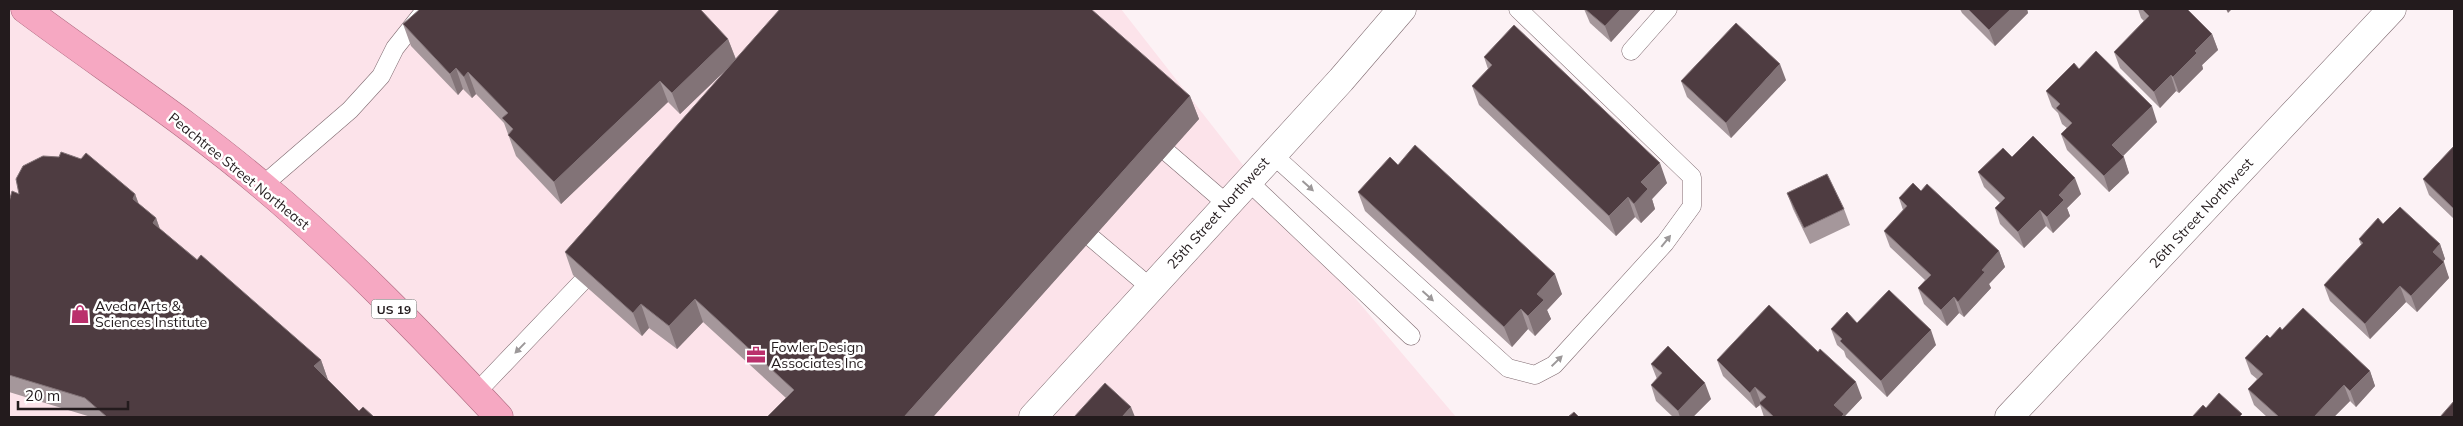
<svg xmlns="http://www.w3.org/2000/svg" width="2463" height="426" font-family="Mulish,sans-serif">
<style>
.built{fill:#fce3ea}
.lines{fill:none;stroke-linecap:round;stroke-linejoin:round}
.service-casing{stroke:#7e696f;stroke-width:19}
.minor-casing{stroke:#7e696f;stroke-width:29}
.trunk-casing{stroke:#ab687e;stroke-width:29}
.service{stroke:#fff;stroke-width:18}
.minor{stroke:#fff;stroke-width:28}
.trunk{stroke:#f6a8c2;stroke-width:28}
.wall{fill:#a5979b}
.shaded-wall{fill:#827377}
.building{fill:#4e3c41;stroke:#827377}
.oneway{fill:#9c9899}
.labels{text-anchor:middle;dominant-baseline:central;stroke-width:5;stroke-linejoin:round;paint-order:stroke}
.shield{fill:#fff;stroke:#655f61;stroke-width:1}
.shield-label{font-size:12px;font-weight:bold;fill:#231b1d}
.street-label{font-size:14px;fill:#231b1d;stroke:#fff}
.poi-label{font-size:14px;fill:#231b1d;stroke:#fff;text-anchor:start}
</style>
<rect width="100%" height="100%" fill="#fcf2f5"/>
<path class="built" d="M9 9H1121L1250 174 1456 417H9Z"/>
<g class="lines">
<g class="service-casing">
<g id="service">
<path d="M1631 51 1668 9"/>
<path d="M1168 153 1227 204"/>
<path d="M1272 154 1508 368 1535 375 1554 365 1665 243 1692 206V177L1518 9"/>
<path d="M1248 181 1411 336"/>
<path d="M262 186 350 110 381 76 395 48 426 9"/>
<path d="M1093 239 1151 288"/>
<path d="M476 393 598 265"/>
</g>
</g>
<g class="minor-casing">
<g id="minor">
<path d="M1033 417 1341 80 1402 9"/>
<path d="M2009 417 2392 9"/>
</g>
</g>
<g class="trunk-casing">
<path id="trunk" d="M25 9C104 68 189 123 264 187 348 258 424 337 499 417"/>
</g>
<use href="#service" class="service"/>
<use href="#minor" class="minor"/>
<use href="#trunk" class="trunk"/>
</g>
<g class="wall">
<path d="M1584 9H1641L1611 42 1590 23Z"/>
<path d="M1960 9H2027L2028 13 1995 46 1962 13Z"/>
<path d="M2138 9H2187L2212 34 2218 50 2202 65 2203 69 2179 93 2176 91 2160 108 2120 68 2114 52 2144 21 2141 18Z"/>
<path d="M403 24 728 39 736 59 1190 96 1199 119 933 417H769L768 416 786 398 703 322 677 349 649 328 642 336 573 275 565 252 726 70 680 114 668 102 561 204 516 156 504 123 476 94 472 98 463 89 458 95 411 46Z"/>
<path d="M1484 57 1667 183 1652 199 1655 209 1641 223 1635 217 1616 236 1479 105 1472 86 1488 69Z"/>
<path d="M2079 69 2157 122 2123 156 2129 173 2109 192 2067 150 2061 134 2067 128 2062 124 2058 113 2052 107 2046 91Z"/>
<path d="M1786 80 1731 138 1687 97 1681 81Z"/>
<path d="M2454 146V219L2429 195 2423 179Z"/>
<path d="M2012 157 2081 194 2067 208 2070 216 2053 233 2046 226 2024 248 2000 224 1995 208 2000 203 1984 187 1978 172Z"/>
<path d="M1398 165 1562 294 1547 310 1551 319 1535 336 1528 329 1512 347 1365 211 1358 192Z"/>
<path d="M1921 191 1999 251 2005 267 1989 284 1991 288 1964 317 1959 313 1947 326 1924 304 1918 288 1925 280 1890 247 1884 231 1903 210 1899 198Z"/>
<path d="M1787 193 1844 209 1850 225 1810 244 1793 209Z"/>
<path d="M19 194H135L139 204 156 218 160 229 321 360 328 380 359 411 374 417H91L9 392V202Z"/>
<path d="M2383 224 2440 244 2445 259 2443 262 2449 278 2417 312 2406 302 2370 339 2330 301 2324 285 2361 245 2359 239Z"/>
<path d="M1857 323 1936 345 1887 397 1846 357 1844 351 1837 345 1831 329Z"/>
<path d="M2282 330 2370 371 2375 386 2356 407 2350 401 2334 417H2267L2254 405 2248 389 2257 379 2251 374 2245 358Z"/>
<path d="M1717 360 1862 398 1845 416V417H1764L1760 405 1756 408 1723 376Z"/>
<path d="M1651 364 1711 399 1693 417H1673L1656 401 1651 385 1657 379Z"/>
</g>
<g class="shaded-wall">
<path d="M1621 9H1641L1611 42 1605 26Z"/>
<path d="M2011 9H2027L2028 13 1995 46 1989 30Z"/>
<path d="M2226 9H2232L2228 13Z"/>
<path d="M2212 34 2218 50 2202 65 2203 69 2179 93 2173 77 2195 51Z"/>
<path d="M728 39 736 60 680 114 672 93Z"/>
<path d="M1780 64 1786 80 1731 138 1726 123Z"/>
<path d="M456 68 463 89 458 95 450 74Z"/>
<path d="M468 72 476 94 472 98 464 77Z"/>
<path d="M2171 75 2176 91 2160 108 2154 92Z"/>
<path d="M660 81 668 102 561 204 554 182Z"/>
<path d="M1190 96 1199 119 933 417H904Z"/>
<path d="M2152 106 2157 122 2118 161 2112 145Z"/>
<path d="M2124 157 2129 173 2109 192 2104 176Z"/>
<path d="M1660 163 1667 183 1652 199 1655 209 1641 223 1634 204 1641 182Z"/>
<path d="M2075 178 2081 194 2067 208 2070 216 2053 233 2047 217 2059 195Z"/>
<path d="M135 194 142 214 133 199Z"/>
<path d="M1628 197 1635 217 1616 236 1609 216Z"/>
<path d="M2040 210 2046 226 2024 248 2018 232Z"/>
<path d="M156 218 163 238 153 223Z"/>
<path d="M2440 244 2445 259 2438 267 2433 252Z"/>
<path d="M1999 251 2005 267 1989 284 1991 288 1964 317 1958 302 1982 270Z"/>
<path d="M2444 262 2449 278 2417 312 2411 296Z"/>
<path d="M1555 274 1562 294 1547 310 1551 319 1535 336 1528 316 1537 294Z"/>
<path d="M2400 286 2406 302 2370 339 2365 324Z"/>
<path d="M1954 297 1959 313 1947 326 1941 310Z"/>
<path d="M695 299 703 322 677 349 669 326Z"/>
<path d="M641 304 649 328 642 336 633 313Z"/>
<path d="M1521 309 1528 329 1512 347 1504 327Z"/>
<path d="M1931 330 1936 345 1887 397 1881 381Z"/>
<path d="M321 360 328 380 314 366Z"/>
<path d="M2370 371 2375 386 2356 407 2350 391Z"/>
<path d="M1856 382 1862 398 1845 416V417H1839L1834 405Z"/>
<path d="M1705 383 1711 399 1693 417H1680L1678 411Z"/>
<path d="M2344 385 2350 401 2334 417H2314Z"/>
<path d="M1755 387 1761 403H1759L1760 405 1756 408 1750 393Z"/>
<path d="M1131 407 1135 417H1122Z"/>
</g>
<g class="building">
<path d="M420 9H700L728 39 672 93 660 81 554 182 508 135 513 129 502 118 508 113 468 72 464 77 456 68 450 74 403 24Z"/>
<path d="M780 9H1091L1190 96 904 417H769L768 416 794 390 695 299 669 326 641 304 633 313 565 252Z"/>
<path d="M1585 9H1621L1605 26Z"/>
<path d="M1968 9H2011L1989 30Z"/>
<path d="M2142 9H2187L2212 34 2195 51 2197 53 2173 77 2171 75 2154 92 2114 52 2149 16Z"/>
<path d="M1736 23 1780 64 1726 123 1681 81Z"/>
<path d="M1514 25 1660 163 1641 182 1648 189 1634 204 1628 197 1609 216 1472 86 1492 65 1484 57Z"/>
<path d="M2096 51 2152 106 2112 145 2124 157 2104 176 2061 134 2072 123 2056 108 2060 104 2046 91 2074 63 2079 69Z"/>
<path d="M2033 136 2075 178 2059 195 2064 200 2047 217 2040 210 2018 232 1995 208 2005 198 1978 172 2003 148 2012 157Z"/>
<path d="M1415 145 1555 274 1537 294 1544 300 1528 316 1521 309 1504 327 1358 192 1390 157 1398 165Z"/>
<path d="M2454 146V209L2423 179Z"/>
<path d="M61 152 81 159 86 153 135 194 133 199 156 218 153 223 197 260 201 255 321 360 314 366 359 411 363 407 374 417H107L85 398 9 375V202L12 191 19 194 16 179 23 166 43 156 59 157Z"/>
<path d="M1827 174 1844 209 1804 228 1787 193Z"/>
<path d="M1913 183 1921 191 1927 184 1999 251 1982 270 1985 272 1958 302 1954 297 1941 310 1918 288 1931 275 1884 231 1907 206 1899 198Z"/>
<path d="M2400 207 2440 244 2433 252 2444 262 2411 296 2400 286 2365 324 2324 285 2363 243 2359 239 2378 218 2383 224Z"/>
<path d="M1889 290 1931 330 1881 381 1840 341 1842 339 1831 329 1847 312 1857 323Z"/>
<path d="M1769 305 1818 352 1820 349 1856 382 1834 405 1844 414 1841 417H1774L1759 403 1766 397 1755 387 1750 393 1717 360Z"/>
<path d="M2303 308 2370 371 2350 391 2344 385 2314 417H2279L2248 389 2263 374 2245 358 2267 335 2270 338 2280 327 2282 330Z"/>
<path d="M1668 346 1705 383 1678 411 1651 385 1662 373 1651 364Z"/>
<path d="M1105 383 1131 407 1122 417H1074Z"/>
<path d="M2219 393 2242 414 2239 417H2192L2203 405 2206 408Z"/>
<path d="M2454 401V417H2440Z"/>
<path d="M1574 412 1579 417H1568Z"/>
</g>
<defs><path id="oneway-solid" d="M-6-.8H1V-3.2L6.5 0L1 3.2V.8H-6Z" transform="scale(1.25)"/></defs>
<g class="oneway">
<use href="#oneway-solid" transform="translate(1308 186) rotate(42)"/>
<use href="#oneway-solid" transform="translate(1666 241) rotate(-51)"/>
<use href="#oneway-solid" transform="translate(1428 296) rotate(42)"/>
<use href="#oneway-solid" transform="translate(520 348) rotate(134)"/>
<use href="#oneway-solid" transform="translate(1557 361) rotate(-44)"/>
</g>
<defs>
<g id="shop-bare" transform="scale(1.5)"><path d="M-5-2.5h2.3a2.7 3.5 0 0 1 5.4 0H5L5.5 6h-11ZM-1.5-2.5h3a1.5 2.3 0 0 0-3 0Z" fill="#ba306c" stroke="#fff" stroke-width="2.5" paint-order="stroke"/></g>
<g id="office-bare" transform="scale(1.5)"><path d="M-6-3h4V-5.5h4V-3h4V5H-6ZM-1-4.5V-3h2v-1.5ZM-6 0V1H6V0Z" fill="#ba306c" stroke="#fff" stroke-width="2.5" paint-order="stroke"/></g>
</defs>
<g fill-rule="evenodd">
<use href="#shop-bare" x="80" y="314"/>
<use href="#office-bare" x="756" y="355"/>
</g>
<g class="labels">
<rect class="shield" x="371.5" y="299.5" width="45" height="19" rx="4"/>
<g class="shield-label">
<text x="394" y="309">US 19</text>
</g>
<g class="street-label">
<text transform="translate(239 171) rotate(39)">Peachtree Street Northeast</text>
<text transform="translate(1218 213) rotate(-48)">25th Street Northwest</text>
<text transform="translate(2201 213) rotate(-47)">26th Street Northwest</text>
</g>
<g class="poi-label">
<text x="95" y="306">Aveda Arts &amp;<tspan x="95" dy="16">Sciences Institute</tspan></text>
<text x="771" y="347">Fowler Design<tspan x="771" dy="16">Associates Inc</tspan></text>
</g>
</g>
<rect width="2463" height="426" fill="none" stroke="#231b1d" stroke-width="20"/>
<path d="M18 401v8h110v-8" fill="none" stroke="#231b1d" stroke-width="2.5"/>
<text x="25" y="401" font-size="15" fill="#231b1d" stroke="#ffffff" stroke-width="4" paint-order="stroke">20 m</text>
</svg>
